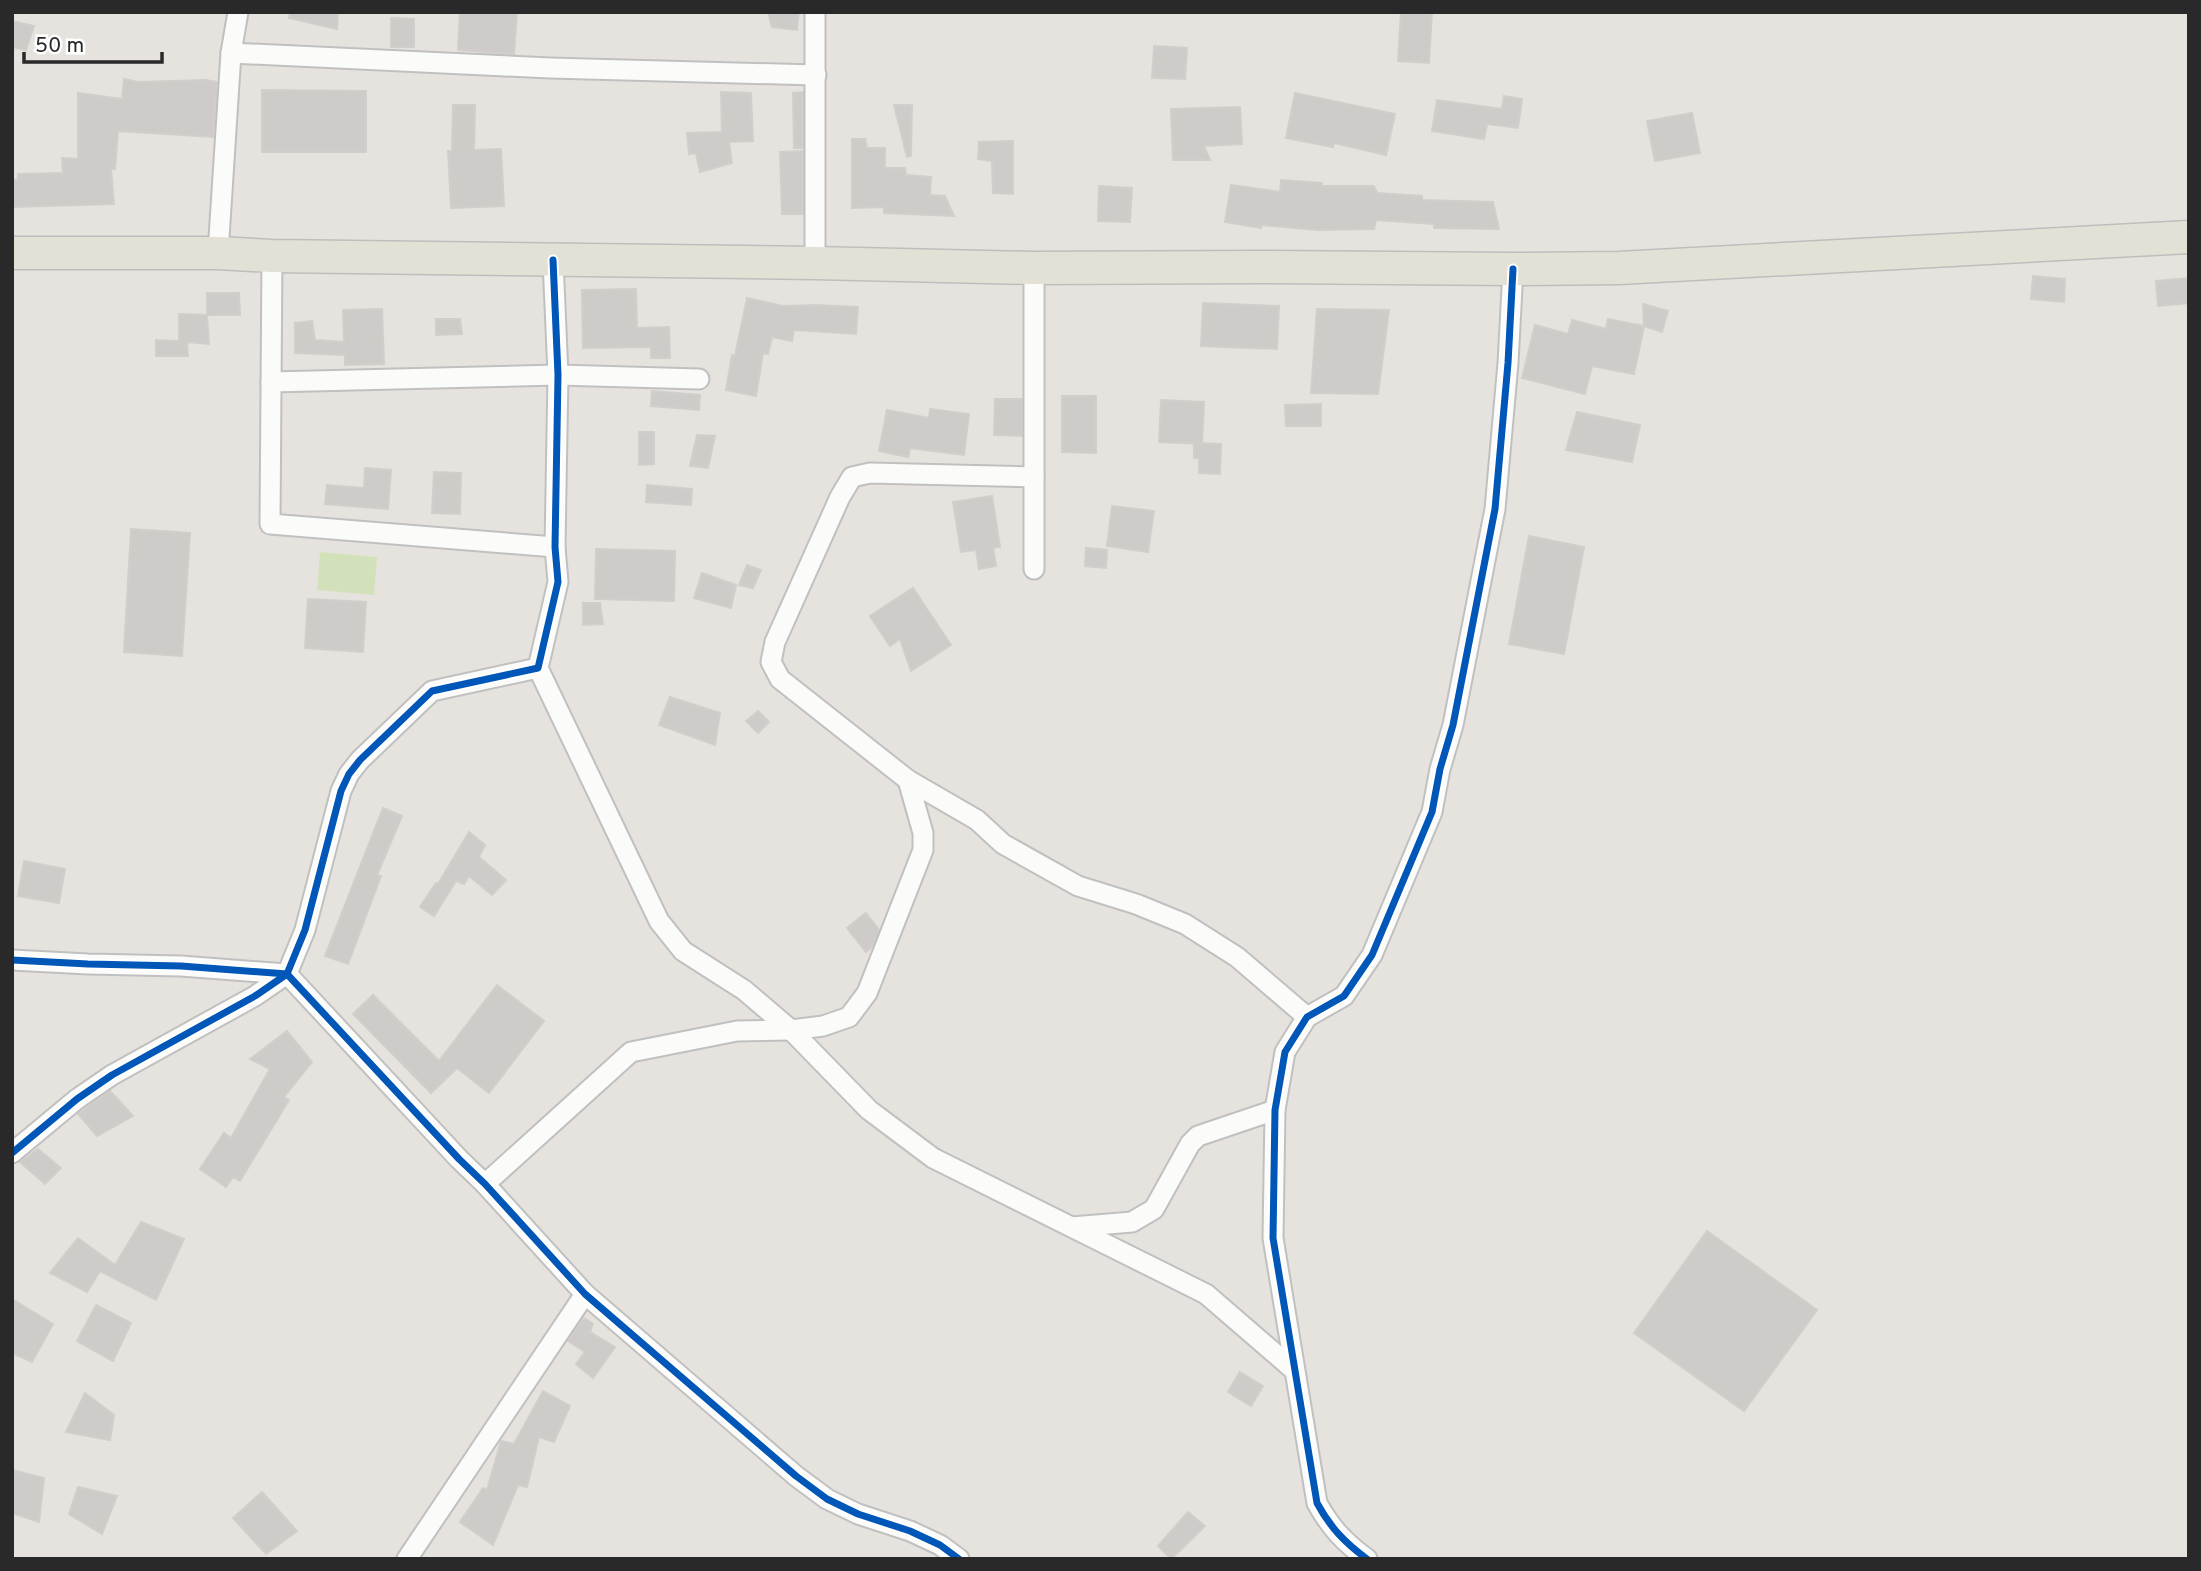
<svg xmlns="http://www.w3.org/2000/svg" width="2201" height="1571" font-family="Overpass,sans-serif">
<style>
.pitch{fill:#d3e1ba}
.building{fill:#cecbc8;stroke:#d1cfcb;stroke-width:2}
.lines{fill:none;stroke-linecap:round;stroke-linejoin:round}
.street-casing{stroke:#c1c0c0;stroke-width:23}
.primary-casing{stroke:#bfbebd;stroke-width:35}
.street{stroke:#fbfbfa;stroke-width:19}
.primary{stroke:#e3e0d5;stroke-width:32}
.cycleway-casing{stroke:#fff;stroke-width:11}
.cycleway{stroke:#0057b8;stroke-width:7}
</style>
<rect width="100%" height="100%" fill="#e6e3df"/>
<path class="pitch" d="M320 552 377 557 374 595 317 590Z"/>
<g class="building">
<path d="M290 12H338L337 29 289 18Z"/>
<path d="M460 12H517L514 54 458 50Z"/>
<path d="M768 12H799L797 30 772 27Z"/>
<path d="M1401 12H1432L1429 63 1398 61Z"/>
<path d="M391 18 414 19V47H391Z"/>
<path d="M12 21 34 26 26 50 12 47Z"/>
<path d="M1154 46 1187 48 1185 79 1152 78Z"/>
<path d="M124 79 138 82 206 80 217 82 213 137 118 131 115 169H111L114 204 12 207V180H18V174L63 173 62 158 78 159V93L122 99Z"/>
<path d="M262 90 366 91V152H262Z"/>
<path d="M721 92 751 93 753 141 729 142 732 163 700 172 696 153 689 154 687 133 722 132Z"/>
<path d="M803 92V148H794L793 93Z"/>
<path d="M1295 93 1395 114 1386 155 1334 143 1333 147 1286 138Z"/>
<path d="M1504 96 1522 99 1518 128 1487 124 1484 139 1432 131 1437 100 1502 109Z"/>
<path d="M453 105H475L474 150 501 149 504 206 451 208 448 151H452Z"/>
<path d="M894 105H912L911 156 907 157Z"/>
<path d="M1240 107 1242 144 1204 146 1210 160H1173L1171 109Z"/>
<path d="M1692 113 1700 153 1655 161 1647 121Z"/>
<path d="M852 139H865L867 148H885V168H905L906 175 931 177 930 195 945 196 954 216 884 213V207L852 208Z"/>
<path d="M1013 141V194L993 193 992 161 978 159 979 142Z"/>
<path d="M803 151V214H782L780 152Z"/>
<path d="M1281 180 1322 183 1321 186H1374L1377 193 1422 196V200L1493 202 1499 229 1434 228V224L1376 220 1374 229 1318 230 1261 225V228L1225 222 1231 185 1280 192Z"/>
<path d="M1099 186 1132 188 1130 222 1098 221Z"/>
<path d="M2033 276 2065 279 2064 302 2031 299Z"/>
<path d="M2189 278V303L2158 306 2156 281Z"/>
<path d="M636 289 637 328 669 327 670 358H651V347L583 348 582 290Z"/>
<path d="M207 293H239L240 315H207Z"/>
<path d="M747 298 783 306 815 305 858 307 856 334 794 330 792 341 772 337 768 354 763 353 756 396 726 390 732 355 735 356Z"/>
<path d="M1203 303 1279 306 1277 349 1201 346Z"/>
<path d="M1643 304 1668 311 1662 332 1644 326Z"/>
<path d="M382 309 384 364 345 365V355L295 353V323L312 321 315 340 344 342 343 310Z"/>
<path d="M1317 309 1389 310 1378 394 1311 393Z"/>
<path d="M179 314 207 315 209 344 187 342 188 356H156V340L179 341Z"/>
<path d="M436 319H460L462 334 436 335Z"/>
<path d="M1608 319 1644 326 1634 374 1592 366 1585 394 1522 378 1535 325 1568 334 1572 320 1606 329Z"/>
<path d="M652 391 700 395 699 410 651 406Z"/>
<path d="M1062 396H1096V453L1062 452Z"/>
<path d="M995 399H1022V436L994 435Z"/>
<path d="M1161 400 1204 402 1202 444 1159 442Z"/>
<path d="M1321 404V426H1286L1285 405Z"/>
<path d="M930 409 969 414 964 455 910 448 908 457 879 451 887 410 929 418Z"/>
<path d="M1577 412 1640 425 1632 462 1566 450Z"/>
<path d="M639 432H654V464L639 465Z"/>
<path d="M697 435 715 436 708 468 690 466Z"/>
<path d="M1194 443 1221 444 1220 474 1199 473V458H1194Z"/>
<path d="M365 468 391 470 388 509 325 504 327 485 364 488Z"/>
<path d="M434 472 461 473 460 514 432 513Z"/>
<path d="M647 485 692 489 691 505 646 502Z"/>
<path d="M992 496 1000 547 993 548 996 566 979 569 976 550 961 552 953 502Z"/>
<path d="M1112 506 1154 511 1148 552 1107 546Z"/>
<path d="M131 529 190 533 182 656 124 652Z"/>
<path d="M1529 536 1584 547 1564 654 1509 644Z"/>
<path d="M1086 548 1107 550 1106 568 1085 566Z"/>
<path d="M596 549 675 551 674 601 595 599Z"/>
<path d="M747 565 761 570 753 588 739 585Z"/>
<path d="M702 573 736 585 731 608 694 598Z"/>
<path d="M913 588 951 645 911 671 900 639 890 646 870 616Z"/>
<path d="M308 599 366 602 363 652 305 648Z"/>
<path d="M583 603H600L603 624 583 625Z"/>
<path d="M670 697 720 713 715 745 659 725Z"/>
<path d="M758 711 769 722 758 733 746 721Z"/>
<path d="M383 808 402 816 377 875 381 876 348 964 325 956Z"/>
<path d="M469 832 485 845 479 857 506 880 492 895 469 876 464 884 456 881 434 916 420 907 436 883 438 884Z"/>
<path d="M24 861 65 869 59 903 18 896Z"/>
<path d="M866 913 879 930 872 947 866 952 847 928Z"/>
<path d="M497 985 544 1021 489 1093 457 1068 431 1093 353 1014 373 995 439 1061Z"/>
<path d="M287 1031 312 1062 284 1097 289 1100 240 1181 233 1177 226 1187 200 1169 224 1133 231 1138 270 1069 250 1059Z"/>
<path d="M110 1091 133 1116 97 1136 78 1114Z"/>
<path d="M38 1149 61 1168 45 1184 20 1162Z"/>
<path d="M141 1222 184 1239 156 1300 100 1271 87 1292 50 1273 78 1238 115 1265Z"/>
<path d="M1707 1231 1817 1310 1744 1411 1634 1333Z"/>
<path d="M12 1299 53 1324 32 1362 12 1353Z"/>
<path d="M96 1305 131 1323 113 1361 77 1341Z"/>
<path d="M584 1318 593 1324 590 1332 615 1347 593 1378 576 1364 585 1352 568 1341Z"/>
<path d="M1240 1372 1263 1386 1251 1406 1228 1392Z"/>
<path d="M543 1391 570 1406 554 1442 539 1437 527 1487 518 1485 493 1545 460 1522 483 1488 487 1490 501 1441 514 1444Z"/>
<path d="M85 1393 114 1415 110 1440 66 1432Z"/>
<path d="M12 1470 44 1478 39 1522 12 1513Z"/>
<path d="M78 1487 117 1496 102 1534 69 1514Z"/>
<path d="M262 1492 297 1531 266 1554 233 1518Z"/>
<path d="M1188 1512 1205 1526 1171 1559 1158 1546Z"/>
</g>
<g class="lines">
<g class="street-casing">
<g id="street">
<path d="M815 12V263"/>
<path d="M231 53 550 68 816 75"/>
<path d="M218 253 231 53 238 12"/>
<path d="M272 256 270 524 555 547"/>
<path d="M271 382 558 375 699 379"/>
<path d="M1034 477 870 473 852 477 840 497 775 642 771 662 780 679 908 780 977 820 1003 844 1078 886 1136 904 1185 924 1237 957 1307 1017"/>
<path d="M1034 569V268"/>
<path d="M538 668 659 921 683 951 744 990 791 1030 869 1110 933 1158 1206 1294 1294 1370"/>
<path d="M12 960 88 964 181 966 287 974 459 1159 485 1184 585 1294 796 1476 827 1499 858 1514 910 1531 940 1545 959 1559"/>
<path d="M12 1153 77 1099 112 1075 255 996 287 974 305 930 341 791 349 774 360 760 432 691 538 668 558 582 555 547 558 375 553 260"/>
<path d="M485 1184 631 1052 737 1031 791 1030 823 1026 849 1017 867 993 923 850V833L908 780"/>
<path d="M1072 1227 1132 1222 1154 1209 1190 1144 1198 1136 1275 1110"/>
<path d="M407 1559 585 1294"/>
<path d="M1367 1559C1344 1542 1330 1527 1317 1503L1273 1238 1275 1110 1285 1052 1307 1017 1344 996 1372 955 1432 812 1440 769 1453 725 1495 509 1508 363 1513 269"/>
</g>
</g>
<g class="primary-casing">
<path id="primary" d="M12 253H218L272 256 815 263 1034 268 1260 267 1513 269 1619 268 2189 237"/>
</g>
<use href="#street" class="street"/>
<use href="#primary" class="primary"/>
<g class="cycleway-casing">
<g id="cycleway">
<path d="M12 960 88 964 181 966 287 974 459 1159 485 1184 585 1294 796 1476 827 1499 858 1514 910 1531 940 1545 959 1559"/>
<path d="M12 1153 77 1099 112 1075 255 996 287 974 305 930 341 791 349 774 360 760 432 691 538 668 558 582 555 547 558 375 553 260"/>
<path d="M1367 1559C1344 1542 1330 1527 1317 1503L1273 1238 1275 1110 1285 1052 1307 1017 1344 996 1372 955 1432 812 1440 769 1453 725 1495 509 1508 363 1513 269"/>
</g>
</g>
<use href="#cycleway" class="cycleway"/>
</g>
<rect width="2201" height="1571" fill="none" stroke="#292929" stroke-width="28"/>
<path d="M24 52v10h138v-10" fill="none" stroke="#292929" stroke-width="3.5"/>
<text x="35" y="52" font-size="21" fill="#292929" stroke="#ffffff" stroke-width="5" paint-order="stroke">50 m</text>
</svg>
